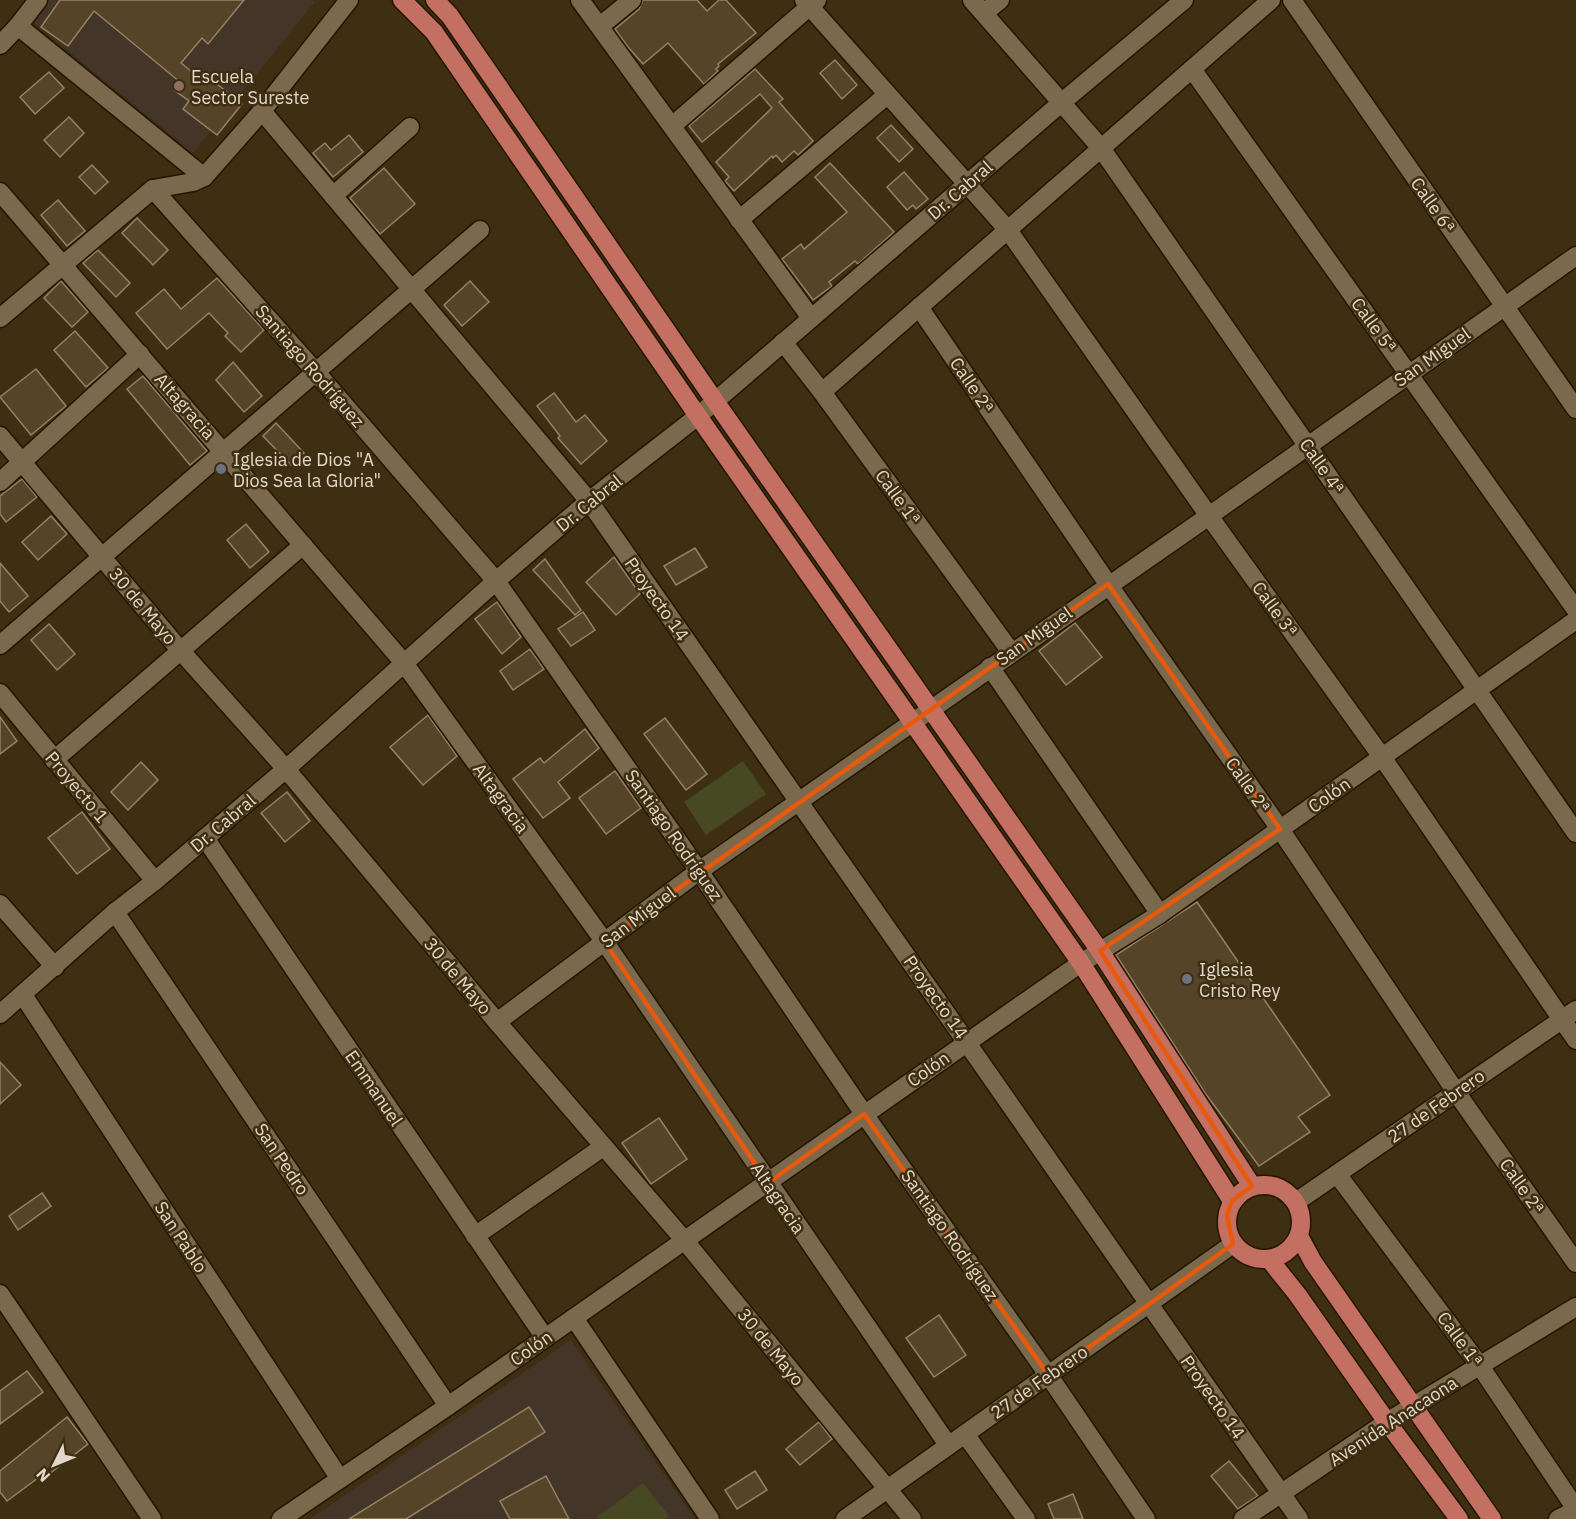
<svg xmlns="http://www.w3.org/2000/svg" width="1576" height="1519" font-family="'IBM Plex Sans',sans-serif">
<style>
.education{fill:#443529}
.green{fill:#464921}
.building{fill:#564429;stroke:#958264;stroke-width:1.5}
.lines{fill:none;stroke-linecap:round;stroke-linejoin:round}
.minor-casing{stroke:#241500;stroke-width:21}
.major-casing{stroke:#241500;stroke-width:21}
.minor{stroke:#7b694d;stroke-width:18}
.major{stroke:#c37062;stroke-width:18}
.marked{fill:none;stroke:#e8590c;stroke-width:4.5;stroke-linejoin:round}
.education-dot{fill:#8d6e63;stroke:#3e2e12;stroke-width:2}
.worship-dot{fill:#6b7280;stroke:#3e2e12;stroke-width:2}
.labels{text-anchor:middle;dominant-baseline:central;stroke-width:5;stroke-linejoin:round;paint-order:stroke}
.poi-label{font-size:18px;fill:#e2d8c9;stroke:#3e2e12;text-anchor:start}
.street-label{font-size:18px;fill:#e2d8c9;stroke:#3e2e12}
</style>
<rect width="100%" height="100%" fill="#3e2e12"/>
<g class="education">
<path d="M45 0H312L315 2 193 153 29 19Z"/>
<path d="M571 1340 695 1519H310Z"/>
</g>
<g class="green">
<path d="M743 761 766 794 706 835 684 802Z"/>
<path d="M643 1483 669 1516 665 1519H595Z"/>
</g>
<g class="building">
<path d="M60 0H244L208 44 202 38 181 63 203 81 207 76 242 104 217 135 183 109 189 101 174 90 180 82 94 11 68 46 41 27Z"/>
<path d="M643 0H697L707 11 719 0H726L756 33 718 64 719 66 716 69 718 71 704 84 668 43 643 64 628 47 615 29 639 9Z"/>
<path d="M835 60 857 85 842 99 820 73Z"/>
<path d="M755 69 783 99 779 102 813 141 798 155 794 151 782 162 776 155 773 158 772 156 734 191 725 181 729 177 716 162 772 108 760 94 702 142 689 126Z"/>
<path d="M49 72 64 88 35 114 20 97Z"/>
<path d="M69 117 84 133 60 157 44 140Z"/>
<path d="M891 125 913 149 899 162 877 138Z"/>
<path d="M349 135 363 152 333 177 313 153 325 143 331 150Z"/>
<path d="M830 163 894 232 858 264 855 261 829 282 832 286 813 300 782 259 801 244 804 249 847 212 815 177Z"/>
<path d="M92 165 108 182 95 194 79 177Z"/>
<path d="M384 168 415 204 380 234 350 198Z"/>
<path d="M904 172 928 199 916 209 913 205 907 210 887 187Z"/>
<path d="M58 200 85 231 67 246 41 215Z"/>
<path d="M137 218 168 250 153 265 122 233Z"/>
<path d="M98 250 130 283 116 297 83 263Z"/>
<path d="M217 278 264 330 241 352 225 336 228 333 209 313 167 349 136 313 164 289 181 309Z"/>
<path d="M61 281 88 312 72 327 44 298Z"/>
<path d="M470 281 489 302 462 326 444 305Z"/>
<path d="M75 331 108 368 86 387 54 350Z"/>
<path d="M233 362 262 396 244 412 216 380Z"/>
<path d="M36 369 66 406 31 435 0 397Z"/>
<path d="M143 376 207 451 190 465 127 389Z"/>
<path d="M554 393 576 422 585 415 607 441 581 464 558 438 560 436 537 406Z"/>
<path d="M276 423 304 453 291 465 263 436Z"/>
<path d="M22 479 37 497 6 522 0 514V496Z"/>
<path d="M51 516 67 534 38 560 22 542Z"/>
<path d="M246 524 269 552 250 568 227 540Z"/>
<path d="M695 548 707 567 676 585 664 566Z"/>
<path d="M614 557 640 594 616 615 586 582Z"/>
<path d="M545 559 581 610 575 615 533 570Z"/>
<path d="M0 563 28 596 9 612 0 601Z"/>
<path d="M497 602 521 637 502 654 475 619Z"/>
<path d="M583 612 595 630 571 646 558 629Z"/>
<path d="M1075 623 1102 657 1066 685 1039 651Z"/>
<path d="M49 624 75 654 57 670 31 640Z"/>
<path d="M530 649 544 669 513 690 500 671Z"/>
<path d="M428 715 457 756 423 785 390 747Z"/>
<path d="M0 717 17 741 0 754Z"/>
<path d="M665 718 707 774 686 790 644 734Z"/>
<path d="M585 729 599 748 558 782 570 798 543 818 513 779 540 758 544 763Z"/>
<path d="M141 762 158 780 128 810 111 792Z"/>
<path d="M615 771 641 808 606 834 579 798Z"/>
<path d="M287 792 310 821 285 842 261 813Z"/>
<path d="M82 812 110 849 77 874 48 838Z"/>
<path d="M1197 902 1330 1095 1298 1117 1310 1132 1259 1166 1205 1093 1116 955Z"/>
<path d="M0 1062 21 1085 0 1104Z"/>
<path d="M659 1118 687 1159 651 1184 622 1143Z"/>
<path d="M42 1193 51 1206 18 1230 9 1216Z"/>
<path d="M939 1315 966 1355 934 1377 906 1338Z"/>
<path d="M27 1371 43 1392 0 1424V1391Z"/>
<path d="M529 1407 545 1432 406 1519H349Z"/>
<path d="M67 1417 88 1444 48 1475 46 1472 7 1501 0 1492V1471Z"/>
<path d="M819 1422 832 1439 800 1465 786 1449Z"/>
<path d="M1229 1461 1258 1496 1238 1509 1211 1476Z"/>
<path d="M755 1471 767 1490 737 1509 725 1490Z"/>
<path d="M546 1476 569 1519H510L500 1501Z"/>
<path d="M1073 1494 1083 1519H1054L1048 1504Z"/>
</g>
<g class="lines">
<g class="minor-casing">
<g id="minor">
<path d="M580 0 811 318"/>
<path d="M804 0 1008 230 1209 516 1382 757 1576 1040"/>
<path d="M972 0 1101 148 1576 833"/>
<path d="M1292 0 1576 409"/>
<path d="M984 13 1000 0"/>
<path d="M18 26 204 177"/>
<path d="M600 26 632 0"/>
<path d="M0 45 18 26 38 0"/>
<path d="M1192 69 1576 610"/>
<path d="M262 111 589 501 1299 1519"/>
<path d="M672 126 817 0"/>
<path d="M153 189 315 371 496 581 699 871 864 1114 1049 1376 1146 1519"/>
<path d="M0 192 404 663 604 941 948 1445"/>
<path d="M333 196 410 127"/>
<path d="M739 220 887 95"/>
<path d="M919 307 1108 584 1280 829 1456 1092 1576 1263"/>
<path d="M0 318 153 189 193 182 204 177 262 111 349 0"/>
<path d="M783 342 822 392 1011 652"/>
<path d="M822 392 1271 0"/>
<path d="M0 436 180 650 286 769 497 1022 685 1241 912 1519"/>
<path d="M0 482 140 354"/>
<path d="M0 645 480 230"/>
<path d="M990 667 1160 914"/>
<path d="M0 693 155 881"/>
<path d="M54 760 303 545"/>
<path d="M205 838 545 1338"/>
<path d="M0 904 55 967"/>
<path d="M115 912 448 1406"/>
<path d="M23 995 340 1479"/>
<path d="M0 1014 115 912 155 881 286 769 496 581 589 501 698 416 1061 103 1184 0"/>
<path d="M497 1022 699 871 1209 516 1576 256"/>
<path d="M1337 1174 1480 1366 1576 1509"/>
<path d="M1296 1202 1576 1010"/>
<path d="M475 1236 603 1147"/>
<path d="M0 1294 152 1519"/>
<path d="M574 1318 710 1519"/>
<path d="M965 1434 1026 1519"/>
<path d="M281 1519 448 1406 1081 963 1160 914 1576 620"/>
<path d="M845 1519 1233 1244"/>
<path d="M1243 1519 1387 1422 1576 1307"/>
<path d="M1558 1519 1576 1510"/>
</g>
</g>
<g class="major-casing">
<g id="major">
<path d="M402 0 434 32 698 416 1081 963 1232 1201"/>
<path d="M435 0 450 16 715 401 1100 951 1252 1186"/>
<circle cx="1264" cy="1222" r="37"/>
<path d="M1299 1236 1313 1262 1492 1519"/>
<path d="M1269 1259 1297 1294 1387 1422 1459 1519"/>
</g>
</g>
<use href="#minor" class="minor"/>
<use href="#major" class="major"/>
</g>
<path class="marked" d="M1108 584 1280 829 1100 951 1252 1186 1232 1201 1227 1215 1233 1244 1049 1376 864 1114 768 1183 604 941Z"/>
<circle class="education-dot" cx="179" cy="86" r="6"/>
<g class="worship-dot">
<circle cx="221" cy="469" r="6"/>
<circle cx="1187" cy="979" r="6"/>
</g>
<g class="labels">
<g class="poi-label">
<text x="191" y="76">Escuela<tspan x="191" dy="21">Sector Sureste</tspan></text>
<text x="233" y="459">Iglesia de Dios "A<tspan x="233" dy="21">Dios Sea la Gloria"</tspan></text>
<text x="1199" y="969">Iglesia<tspan x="1199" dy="21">Cristo Rey</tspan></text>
</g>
<g class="street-label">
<text transform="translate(960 190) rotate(-41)">Dr. Cabral</text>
<text transform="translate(1433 205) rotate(55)">Calle 6ª</text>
<text transform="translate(1374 325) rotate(54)">Calle 5ª</text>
<text transform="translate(1432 357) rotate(-35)">San Miguel</text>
<text transform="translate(310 366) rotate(49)">Santiago Rodríguez</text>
<text transform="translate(972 385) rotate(56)">Calle 2ª</text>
<text transform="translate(185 406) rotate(49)">Altagracia</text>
<text transform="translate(1322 466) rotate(55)">Calle 4ª</text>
<text transform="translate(898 497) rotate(54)">Calle 1ª</text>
<text transform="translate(589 503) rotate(-39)">Dr. Cabral</text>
<text transform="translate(657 599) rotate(55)">Proyecto 14</text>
<text transform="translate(143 606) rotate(50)">30 de Mayo</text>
<text transform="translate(1275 609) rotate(54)">Calle 3ª</text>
<text transform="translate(1034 636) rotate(-35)">San Miguel</text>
<text transform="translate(1248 785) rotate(55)">Calle 2ª</text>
<text transform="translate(77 787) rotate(50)">Proyecto 1</text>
<text transform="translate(1329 795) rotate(-35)">Colón</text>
<text transform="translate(501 798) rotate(54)">Altagracia</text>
<text transform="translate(223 823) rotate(-40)">Dr. Cabral</text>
<text transform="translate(674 835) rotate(55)">Santiago Rodríguez</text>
<text transform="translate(638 917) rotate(-37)">San Miguel</text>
<text transform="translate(458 976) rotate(50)">30 de Mayo</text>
<text transform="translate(936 997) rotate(55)">Proyecto 14</text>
<text transform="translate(928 1069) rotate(-35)">Colón</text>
<text transform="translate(374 1088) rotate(56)">Emmanuel</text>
<text transform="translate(1436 1106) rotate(-35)">27 de Febrero</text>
<text transform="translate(282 1159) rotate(56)">San Pedro</text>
<text transform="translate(1522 1186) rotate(55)">Calle 2ª</text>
<text transform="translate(778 1198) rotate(56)">Altagracia</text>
<text transform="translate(950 1235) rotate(55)">Santiago Rodríguez</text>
<text transform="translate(181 1237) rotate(57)">San Pablo</text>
<text transform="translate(1460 1339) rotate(54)">Calle 1ª</text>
<text transform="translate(771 1347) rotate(51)">30 de Mayo</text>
<text transform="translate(531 1348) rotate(-35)">Colón</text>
<text transform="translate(1039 1382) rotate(-35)">27 de Febrero</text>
<text transform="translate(1213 1397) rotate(55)">Proyecto 14</text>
<text transform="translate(1393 1421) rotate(-33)">Avenida Anacaona</text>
</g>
</g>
<g transform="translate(54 1465) rotate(227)" stroke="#3e2e12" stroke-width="4.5" paint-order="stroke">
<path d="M0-4.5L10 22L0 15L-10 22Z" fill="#e2d8c9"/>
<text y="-9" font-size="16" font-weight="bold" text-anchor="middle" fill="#e2d8c9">N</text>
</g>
</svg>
